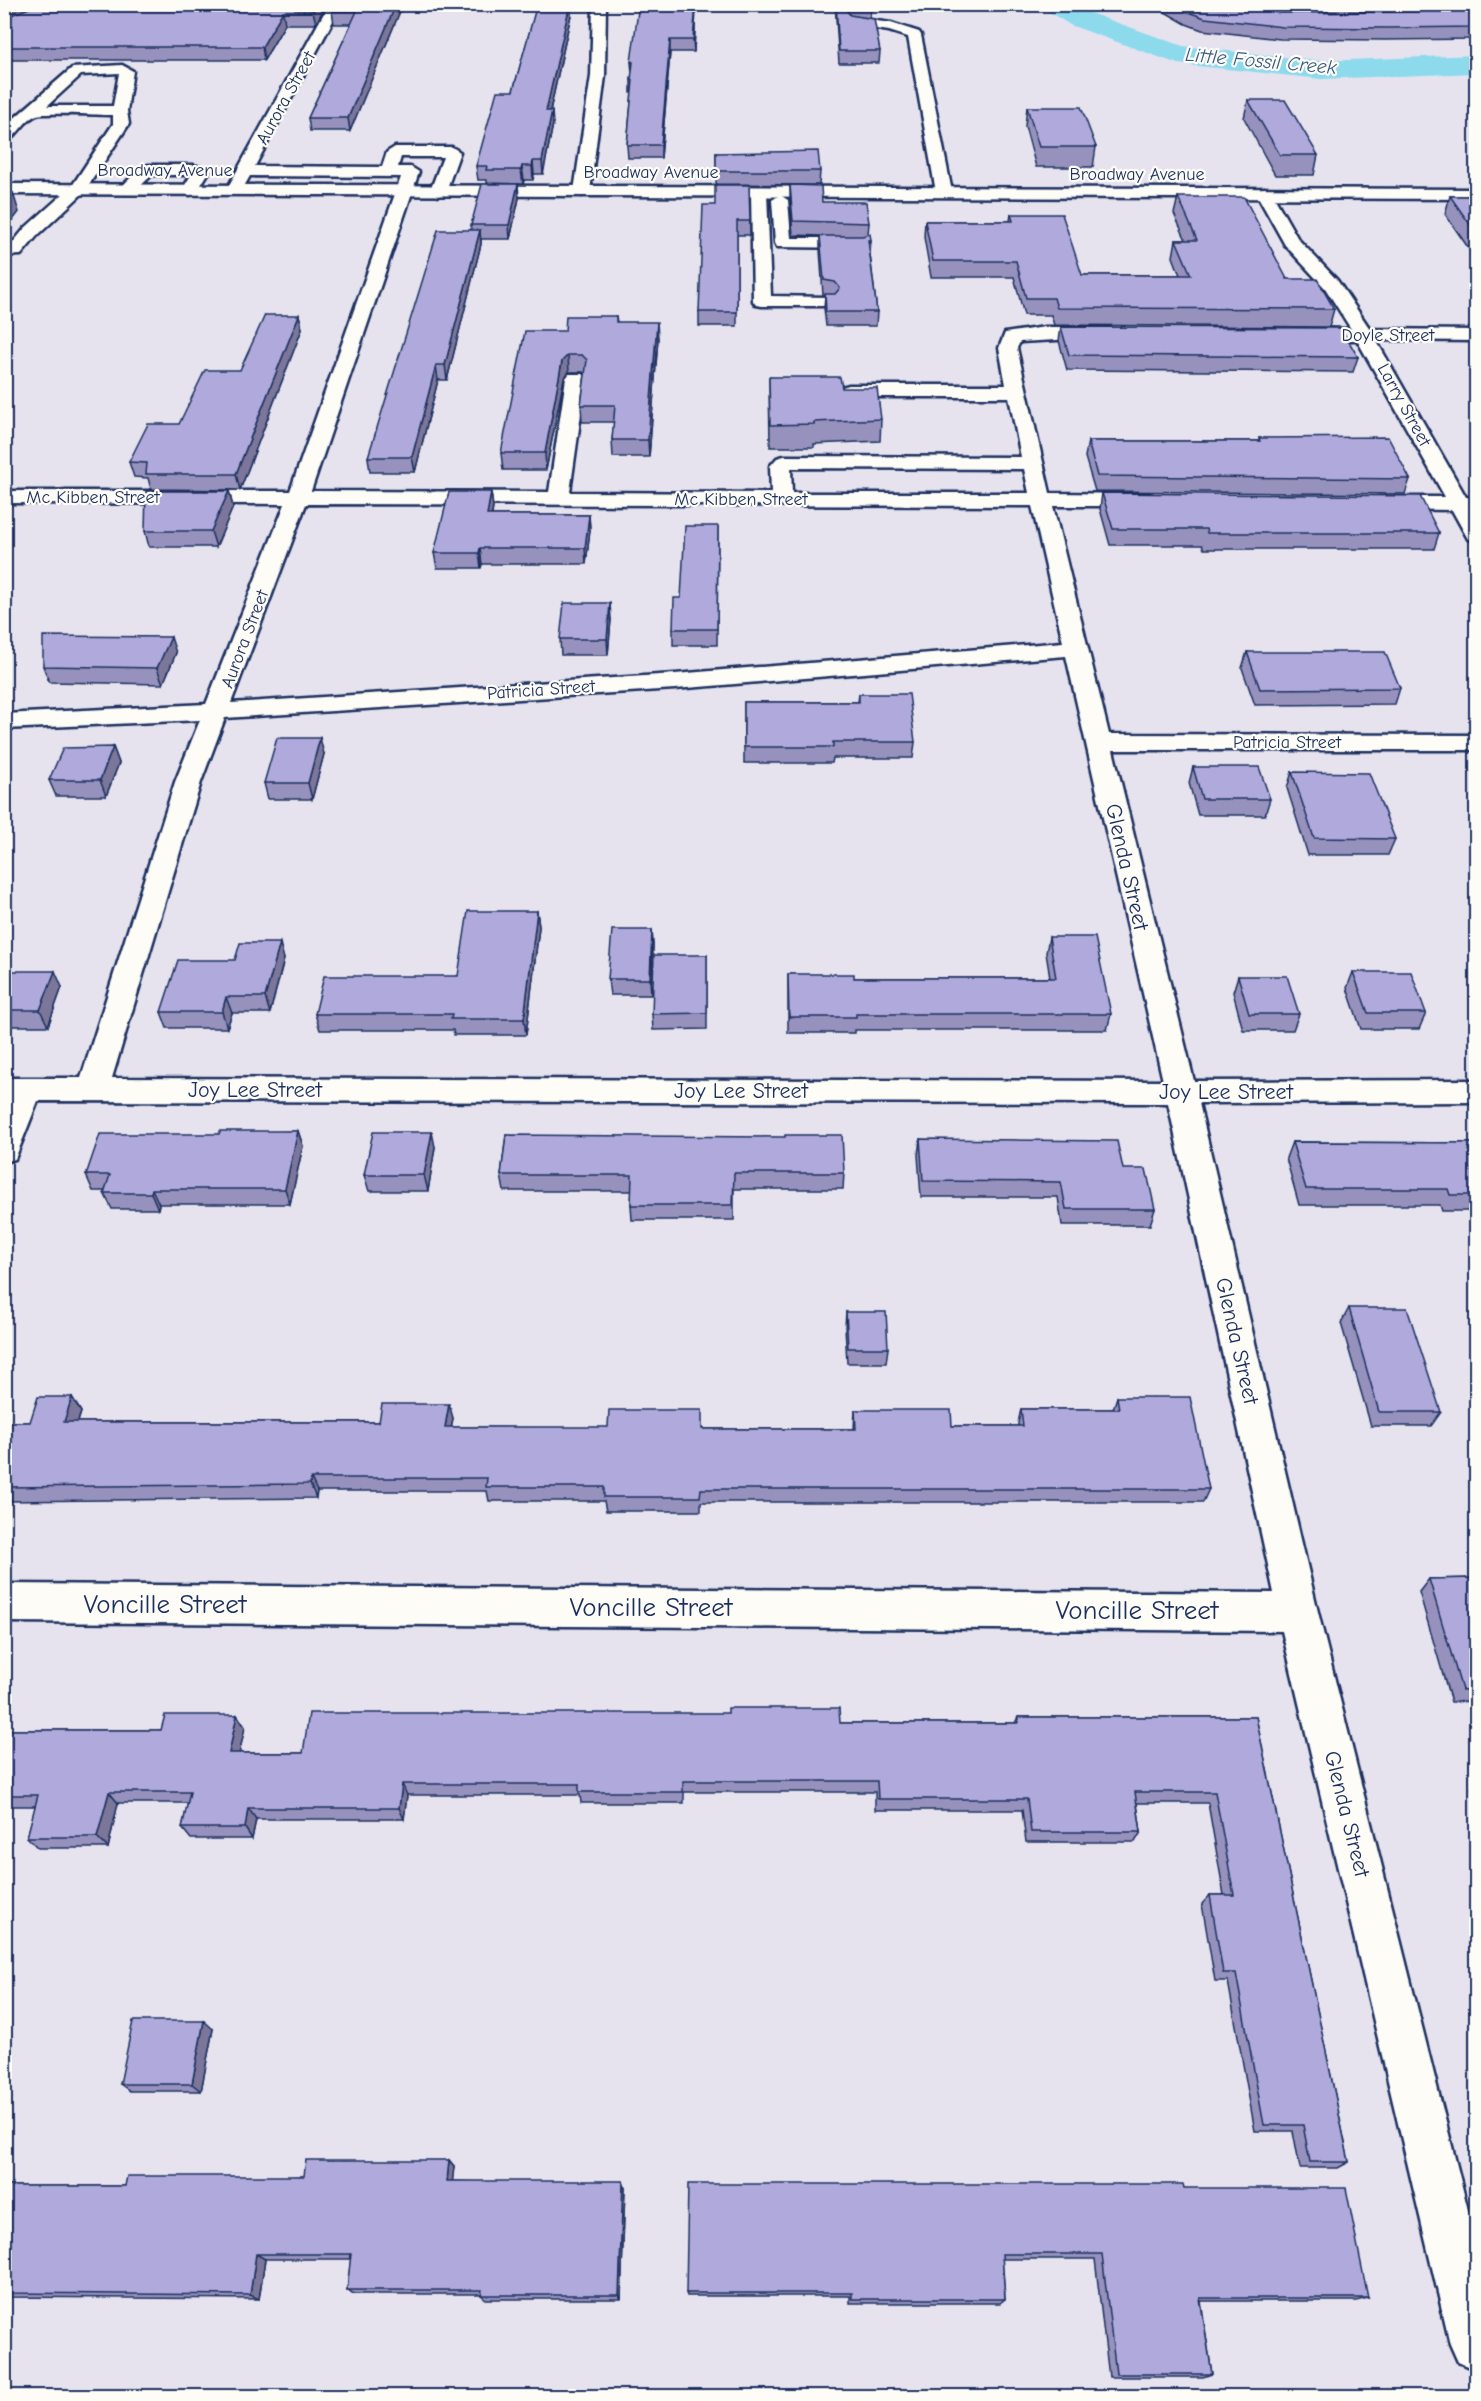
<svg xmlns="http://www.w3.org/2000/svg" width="1481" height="2401" font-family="'Comic Neue',sans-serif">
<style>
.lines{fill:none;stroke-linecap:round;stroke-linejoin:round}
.river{fill:#8ddaed;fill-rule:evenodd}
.minor-casing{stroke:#1b2f5e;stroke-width:5}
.major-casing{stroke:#1b2f5e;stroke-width:5}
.minor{fill:#fdfcf7;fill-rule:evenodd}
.major{fill:#fdfcf7;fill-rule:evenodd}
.wall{fill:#9792bd;stroke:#1b2f5e;stroke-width:1.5}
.shaded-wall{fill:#7b779a;stroke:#1b2f5e;stroke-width:1.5}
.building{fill:#b0aadc;stroke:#1b2f5e;stroke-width:1.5}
.labels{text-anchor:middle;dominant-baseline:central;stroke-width:4.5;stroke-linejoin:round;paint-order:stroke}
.far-street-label{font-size:18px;fill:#1b2f5e;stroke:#fdfcf7}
.far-water-label{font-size:20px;font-style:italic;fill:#385a82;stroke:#fdfcf7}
.street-label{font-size:22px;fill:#1b2f5e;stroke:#fdfcf7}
.near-street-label{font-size:27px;fill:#1b2f5e;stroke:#fdfcf7}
</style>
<rect width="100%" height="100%" fill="#e6e3ef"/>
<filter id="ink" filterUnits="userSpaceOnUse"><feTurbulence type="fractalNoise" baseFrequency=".0167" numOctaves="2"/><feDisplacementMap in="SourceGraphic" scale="12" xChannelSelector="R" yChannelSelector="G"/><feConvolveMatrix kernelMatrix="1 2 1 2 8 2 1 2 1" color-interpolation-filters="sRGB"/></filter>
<g filter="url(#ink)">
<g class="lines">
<path class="river" d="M1042 4H1077L1090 13 1183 46 1321 61 1476 55V73L1321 79 1178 64 1070 25 1046 10Z"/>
<g class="minor-casing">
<g id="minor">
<path d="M329 4H342L255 166 382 167 387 152 395 147H452L460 152 446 191 438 196 430 191 443 157H401L398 167H411L419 172 311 491 549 492 566 378 569 374H583L586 378 570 492 771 493 770 466 777 458 784 456 1021 457 1009 397H849L842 395 839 391 842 387 849 385H1006L999 348 1005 333 1045 327H1105L1112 329 1114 333 1112 337 1020 342 1017 348 1050 493 1145 494 1153 495 1156 500 1153 505 1145 506H1053L1109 734 1476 735V750H1113L1194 1081 1476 1080V1102L1199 1103 1318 1612 1476 2242V2370L1458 2362 1450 2344 1282 1631 4 1622V1584L1274 1593 1168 1103 38 1101 15 1159 4 1162V1078H81L175 782 200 720 4 729V714L206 704 285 504 4 503V491H290L401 177 250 176 242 190 236 192 228 187ZM791 468 1024 469 1029 493H792ZM306 504 1032 506 1063 642 675 674 231 703ZM1066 656 1163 1081 112 1078 201 782 225 718 675 689Z"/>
<path d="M593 4H606L605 76 590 191 582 196 574 191 591 76Z"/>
<path d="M855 18 891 23 919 32 921 35 952 192 950 195H938L936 192 908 37 889 31 850 25 848 22 850 19Z"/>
<path d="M122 65 133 71 127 111 129 124 84 192 37 236 21 255 4 256V246H10L25 228 72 186 113 124V115C100 115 45 112 37 115 23 120 17 139 4 142V127L72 68ZM119 73 113 106H47L81 75Z"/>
<path d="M148 165H193L207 169 209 172 196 193 190 195 182 190 191 175H152L134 192H122L120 189 122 186 142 167Z"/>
<path d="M759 187 767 192 771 296 828 297 834 298 837 302 834 306H762L756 305 753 301 751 192Z"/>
<path d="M1264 188 1270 190 1298 239 1337 280 1370 329 1476 330V341L1376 340 1466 497 1476 498V510H1473L1476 516V540L1468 539 1452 510 1379 509 1371 508 1368 503 1371 498 1379 497H1445L1357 340H1300L1293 338 1291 334 1293 330 1300 328 1351 329 1325 288 1285 245 1256 193Z"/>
<path d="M780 195 788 200 791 238H861L867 239 869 243 867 247 861 248 777 247 775 243 772 200Z"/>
</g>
</g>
<g class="major-casing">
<path id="major" d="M4 184 1476 189V199L4 194Z"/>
</g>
<use href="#minor" class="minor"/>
<use href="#major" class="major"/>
</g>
<g class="wall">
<path d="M4 4H326L316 24H285L264 60H12L4 68Z"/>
<path d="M403 4 350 131H310L308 118 351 24H334L332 11Z"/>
<path d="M531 4H570L571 15 550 111 553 124 543 174H534L533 180H524L523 184 487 183V180H478L476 166 513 91 537 6H531Z"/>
<path d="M696 4 694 52H670L661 158H628L627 145 632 93H631V80L632 73 631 62Z"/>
<path d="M835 4H871L870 18H866L880 51 879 63H839Z"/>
<path d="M1151 4H1234L1241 8 1281 13 1476 11 1279 13 1235 4H1476V39L1385 40 1280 39 1202 30 1186 24Z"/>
<path d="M1248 100 1318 155 1314 175H1275L1244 118Z"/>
<path d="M1027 107 1096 147 1093 167H1036L1025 126Z"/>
<path d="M716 153 820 171 819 185 716 184Z"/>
<path d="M749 185 750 235H737V326H699V312L715 205Z"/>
<path d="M790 185 822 202 869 223 868 234 871 240 870 254 877 312 876 326H826L824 308 825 295H823L820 250V236L793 235 790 199Z"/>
<path d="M1450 196H1476V259L1445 214Z"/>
<path d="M1178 197 1287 279 1334 309 1329 327 1054 325 1051 315H1024L1014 277H931L924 237 925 221H1010L1011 214 1082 275H1180L1173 257 1176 240H1186L1174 214Z"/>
<path d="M519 198 510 239H481V244L447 380H438L415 472H370L368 457 471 230V225Z"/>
<path d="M299 315 302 329 240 490 151 489 148 478 134 477 129 462 179 424 240 370Z"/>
<path d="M616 316 617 322 658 338 649 457H613L612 440 614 422H582L581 405 585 374 583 372H569L564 378 546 470H503L501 453 565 331Z"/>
<path d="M1061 327 1358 357 1353 372 1067 370 1059 341Z"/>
<path d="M769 377 842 388 881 419 880 441 814 444V447H770Z"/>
<path d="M1259 438 1410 479 1405 494 1095 491 1085 457 1088 441H1259Z"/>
<path d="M229 491 233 507 216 547H149L145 531Z"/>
<path d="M491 492 493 507 492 515H589L590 530 586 564H482L481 568H437L434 553Z"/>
<path d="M1102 493 1439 533 1434 549H1204L1202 545H1110L1100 509Z"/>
<path d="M718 526 717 645H673V629L681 598Z"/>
<path d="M611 619 608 655H561L560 639Z"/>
<path d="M1247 652 1400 688 1395 704 1255 705 1242 668Z"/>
<path d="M176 653 163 684 49 682 43 666Z"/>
<path d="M859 694 915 742 913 758H833L832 763H744V702H858Z"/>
<path d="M113 747 119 763 106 796H56L49 780Z"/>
<path d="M324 754 312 799H268L264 783Z"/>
<path d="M1193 767 1270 799 1265 815H1198L1189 783Z"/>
<path d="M1292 772 1395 839 1388 855H1308L1287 788Z"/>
<path d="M537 911 539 927 526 1035H454L453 1030H320L315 1014 458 976Z"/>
<path d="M652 930 653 946 651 995H610L608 979Z"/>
<path d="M1049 937 1111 1014 1107 1030H855V1033H788V974L854 978H1050L1046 953Z"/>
<path d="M707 955V1029L653 1030 652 1014Z"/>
<path d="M284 959 270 1013H232L227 1028H167L161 1012 235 960Z"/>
<path d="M4 971 62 987 48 1026H4Z"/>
<path d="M1353 972 1426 1013 1419 1029H1361L1347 988Z"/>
<path d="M1238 976 1299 1014 1293 1030H1243L1233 992Z"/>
<path d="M1476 982V999L1473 990Z"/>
<path d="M298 1131 303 1146 290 1204H159L158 1209H112L104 1193 105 1191H93L86 1175 219 1134Z"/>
<path d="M506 1135 844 1173 843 1189H734V1220H632L631 1205 632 1191H504L501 1175Z"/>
<path d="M920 1139 1155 1209 1150 1225H1062L1058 1197H921L918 1155Z"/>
<path d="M1292 1142 1476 1143V1211H1442L1440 1205H1299L1286 1158Z"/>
<path d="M435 1147 428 1191H369L364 1175Z"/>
<path d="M1349 1308 1441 1412 1431 1426H1371L1341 1323Z"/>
<path d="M846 1312 888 1348 886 1363H847L845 1327Z"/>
<path d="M72 1397 81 1412 78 1422H379L453 1418 451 1427 702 1429H854L855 1410 952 1426H1018V1423L1021 1409H1113L1117 1397 1209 1489 1203 1502H701V1511H606L604 1501H489L487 1491H317L316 1498 4 1501V1422H30Z"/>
<path d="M1476 1578V1701L1451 1702 1419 1592 1429 1579Z"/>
<path d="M237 1715 245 1727 239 1753H303L840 1723H1015L1018 1717H1256L1349 2162 1338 2168H1300L1293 2131H1255L1228 1981H1215L1202 1904 1210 1895H1224L1208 1803H1137L1141 1832 1135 1842H1026L1022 1810H875V1792H684V1803H581L580 1795H407L404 1819H256L252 1839H191L182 1828 188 1803H118L108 1848H38L27 1837 36 1806H4V1730H161Z"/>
<path d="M1476 1784V1803L1472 1788Z"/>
<path d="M213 2029 201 2091H130L120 2084Z"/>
<path d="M449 2160 454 2166 452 2181 625 2187 621 2299H486L481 2295V2294H354L347 2290 351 2259H265L259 2299 4 2297V2186H125L304 2176Z"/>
<path d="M1184 2188 1368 2298 1356 2301H1201L1212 2374 1203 2377H1109L1095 2259H1002L1005 2299 1000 2303H850V2296H687L686 2293Z"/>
</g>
<g class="shaded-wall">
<path d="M6 4H42L4 18V5Z"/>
<path d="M317 4H326L316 24 313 11Z"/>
<path d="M396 4H403L350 131 348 118Z"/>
<path d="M570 4 571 15 547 124 546 111Z"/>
<path d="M696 4 694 52 693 40Z"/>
<path d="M283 11 285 24 264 60 262 47Z"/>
<path d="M670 40V52L661 158V145Z"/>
<path d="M8 47 12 60 4 68V51Z"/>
<path d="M552 111 553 124 543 174 542 161Z"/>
<path d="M533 161 534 174 533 180 532 166Z"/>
<path d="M522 166 524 180 523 184 521 170Z"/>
<path d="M518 184 519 198 510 239 509 225Z"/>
<path d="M13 193 19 212 4 232V205Z"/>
<path d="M480 230 481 244 447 380 445 365Z"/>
<path d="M299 315 302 329 240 490 236 474Z"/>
<path d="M657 322 658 338 649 457 648 440Z"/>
<path d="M568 355 569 372 564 378 546 470 545 453 562 361Z"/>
<path d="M436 365 438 380 415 472 412 457Z"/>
<path d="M229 491 233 507 216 547 211 531Z"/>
<path d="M491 492 493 507 489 530 487 515Z"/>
<path d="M589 515 590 530 586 564 585 548Z"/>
<path d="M480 548 482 564 481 568 479 553Z"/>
<path d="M610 603 611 619 608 655 607 639Z"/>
<path d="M171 637 176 653 163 684 157 668Z"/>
<path d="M320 738 324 754 312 799 308 783Z"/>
<path d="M113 747 119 763 106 796 100 780Z"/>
<path d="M537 911 539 927 526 1035 524 1019Z"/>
<path d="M652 930 653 946 651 995 650 979Z"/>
<path d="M280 943 284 959 270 1013 265 997Z"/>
<path d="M55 971 62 987 48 1026 40 1010Z"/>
<path d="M226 997 232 1013 227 1028 222 1012Z"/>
<path d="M298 1131 303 1146 290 1204 285 1189Z"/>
<path d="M432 1132 435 1147 428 1191 424 1175Z"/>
<path d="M152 1189 159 1204 158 1209 151 1193Z"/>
<path d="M72 1397 81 1412 73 1436 64 1422Z"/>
<path d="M449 1404 453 1418 449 1442 445 1427Z"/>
<path d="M311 1478 317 1491 316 1498 310 1484Z"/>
<path d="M237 1715 245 1727 237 1764 229 1753Z"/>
<path d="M402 1784 407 1795 404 1819 399 1808Z"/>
<path d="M109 1792 118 1803 108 1848 97 1837Z"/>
<path d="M248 1808 256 1819 252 1839 245 1828Z"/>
<path d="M204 2021 213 2029 201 2091 192 2084Z"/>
<path d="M449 2160 454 2166 452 2187 447 2181Z"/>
<path d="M623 2181 625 2187 621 2299 619 2295Z"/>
<path d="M256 2254 265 2259 259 2299 250 2295Z"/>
</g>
<g class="building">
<path d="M39 4H317L313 11H283L262 47H8L4 51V18Z"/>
<path d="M336 4H396L348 118H308L357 11H332Z"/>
<path d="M537 4H570L546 111H552L542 161H533L532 166H522L521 170H486L487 166H476L497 91H513Z"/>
<path d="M639 4H696L693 40H670L661 145H627L633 80H631L633 62H631Z"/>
<path d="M836 4H871V6L850 5 847 11 850 15 874 19 880 51H839Z"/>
<path d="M1175 4H1234L1241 8 1281 13 1476 11V27L1388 28 1283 27 1205 18 1188 12Z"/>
<path d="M1248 100H1285L1318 155H1280Z"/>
<path d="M1027 107H1081L1096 147H1039Z"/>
<path d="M818 151 820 171H716V153Z"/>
<path d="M482 184H518L509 225H471Z"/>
<path d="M715 185H749L750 221H737V312H699L703 205H715Z"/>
<path d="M790 185 821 186 822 202H866L869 223 793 221Z"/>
<path d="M4 193H13L4 205Z"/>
<path d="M1450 196H1476V233Z"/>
<path d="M1178 197H1244L1287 279H1317L1334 309 1057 308 1054 298H1026L1016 261H933L925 221H1013L1011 214H1062L1082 275H1191L1176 240H1197Z"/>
<path d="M438 230H480L445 365H436L412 457H368Z"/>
<path d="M870 234 871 240H868L877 312H826L825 294H835L840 288 835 282 824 280 820 236H862Z"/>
<path d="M265 315H299L236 474H146L147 463 129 462 148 424H179L205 370H240Z"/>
<path d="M566 316H616V322H657L648 440H612L615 405H581L587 360 582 355H568L562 361 545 453H501L525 331H565Z"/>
<path d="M1061 327 1341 328 1358 357 1069 355Z"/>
<path d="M769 377H840L842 388H877L881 419 814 422V424L770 425Z"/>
<path d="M1388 437 1410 479 1097 476 1088 441H1260L1259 438Z"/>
<path d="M146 491H229L211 531H145Z"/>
<path d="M449 492H491L487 515H589L585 548H480L479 553H434Z"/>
<path d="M1102 493 1420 496 1439 533H1207L1206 529H1113Z"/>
<path d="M685 526H718L717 629H673L674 598H681Z"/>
<path d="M564 603H610L607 639H560Z"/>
<path d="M43 636 171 637 157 668 43 666Z"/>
<path d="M1247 652H1385L1400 688 1260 689Z"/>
<path d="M859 694H909L915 742H833V747H744V702H859Z"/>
<path d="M277 738H320L308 783H264Z"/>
<path d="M113 747 100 780H49L63 748Z"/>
<path d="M1193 767H1259L1270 799H1202Z"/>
<path d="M1292 772 1369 773 1395 839 1314 838Z"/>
<path d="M468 911H537L524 1019H451L452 1014H315L324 976H458Z"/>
<path d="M612 930H652L650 979H608Z"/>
<path d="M1049 937H1095L1111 1014H856V1017H789L788 974H854V978H1056Z"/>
<path d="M240 943H280L265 997H226L222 1012H161L178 960H235Z"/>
<path d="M654 955H707V1013L652 1014Z"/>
<path d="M4 971H55L40 1010H4Z"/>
<path d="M1353 972H1411L1426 1013H1368Z"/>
<path d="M1238 976H1287L1299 1014H1249Z"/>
<path d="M220 1131H298L285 1189H152L151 1193H104L110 1175H86L100 1134H219Z"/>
<path d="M373 1132H432L424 1175H364Z"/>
<path d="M506 1135 785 1137V1135H842L844 1173H734L733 1205H631L632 1175H501Z"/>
<path d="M920 1139 1117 1141 1123 1169H1146L1155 1209H1066L1061 1182 923 1181Z"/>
<path d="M1292 1142 1476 1143V1195H1450L1448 1189H1306Z"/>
<path d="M1349 1308H1407L1441 1412H1379Z"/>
<path d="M846 1312H886L888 1348H848Z"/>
<path d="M38 1397H72L64 1422H379L382 1404H449L445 1427H608L609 1410H702V1429H856L855 1410H951L952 1426H1023L1021 1409H1119L1117 1397H1190L1209 1489H701L700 1497H604V1487H486L487 1478H311L310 1484 4 1487V1422H30Z"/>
<path d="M1476 1578V1689L1462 1690 1429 1579Z"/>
<path d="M728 1708H839L840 1723H1018V1717H1256L1349 2162H1310L1303 2125H1264L1236 1973H1223L1210 1895H1234L1215 1792H1135L1141 1832H1031L1027 1799H878L877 1781H683V1792H579V1784H402L399 1808H248L245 1828H182L190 1792H109L97 1837H27L38 1795H4V1730H161L165 1715H237L229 1753H303L309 1713H728Z"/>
<path d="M133 2021H204L192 2084H120Z"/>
<path d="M306 2160H449L447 2181H623L619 2295H481L482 2290H347L351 2254H256L250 2295 4 2293V2186H125L127 2176H304Z"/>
<path d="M688 2184H1183L1184 2188H1346L1368 2298H1200L1212 2374H1116L1102 2254H1002L1005 2299H852V2293H686Z"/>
</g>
</g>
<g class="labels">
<g class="far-street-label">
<text transform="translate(286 98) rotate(-61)">Aurora Street</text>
<text x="165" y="170">Broadway Avenue</text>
<text x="651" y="172">Broadway Avenue</text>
<text x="1137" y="174">Broadway Avenue</text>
<text x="1388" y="335">Doyle Street</text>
<text transform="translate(1404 405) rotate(61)">Larry Street</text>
<text x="93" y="497">Mc Kibben Street</text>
<text x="741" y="499">Mc Kibben Street</text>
<text transform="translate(245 639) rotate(-69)">Aurora Street</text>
<text transform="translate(541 690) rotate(-4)">Patricia Street</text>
<text x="1287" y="742">Patricia Street</text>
</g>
<g class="far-water-label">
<text transform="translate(1261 61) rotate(5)">Little Fossil Creek</text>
</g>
<g class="street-label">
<text transform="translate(1127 867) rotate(77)">Glenda Street</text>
<text x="255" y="1090">Joy Lee Street</text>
<text x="741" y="1091">Joy Lee Street</text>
<text x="1226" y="1092">Joy Lee Street</text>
<text transform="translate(1237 1341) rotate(77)">Glenda Street</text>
<text transform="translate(1347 1814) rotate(76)">Glenda Street</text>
</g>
<g class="near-street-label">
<text x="165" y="1604">Voncille Street</text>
<text x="651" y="1607">Voncille Street</text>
<text x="1137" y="1610">Voncille Street</text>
</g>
</g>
<rect width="1481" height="2401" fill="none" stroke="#fdfcf7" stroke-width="24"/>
<rect x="12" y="12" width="1457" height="2377" fill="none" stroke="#1b2f5e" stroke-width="2" filter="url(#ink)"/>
</svg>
